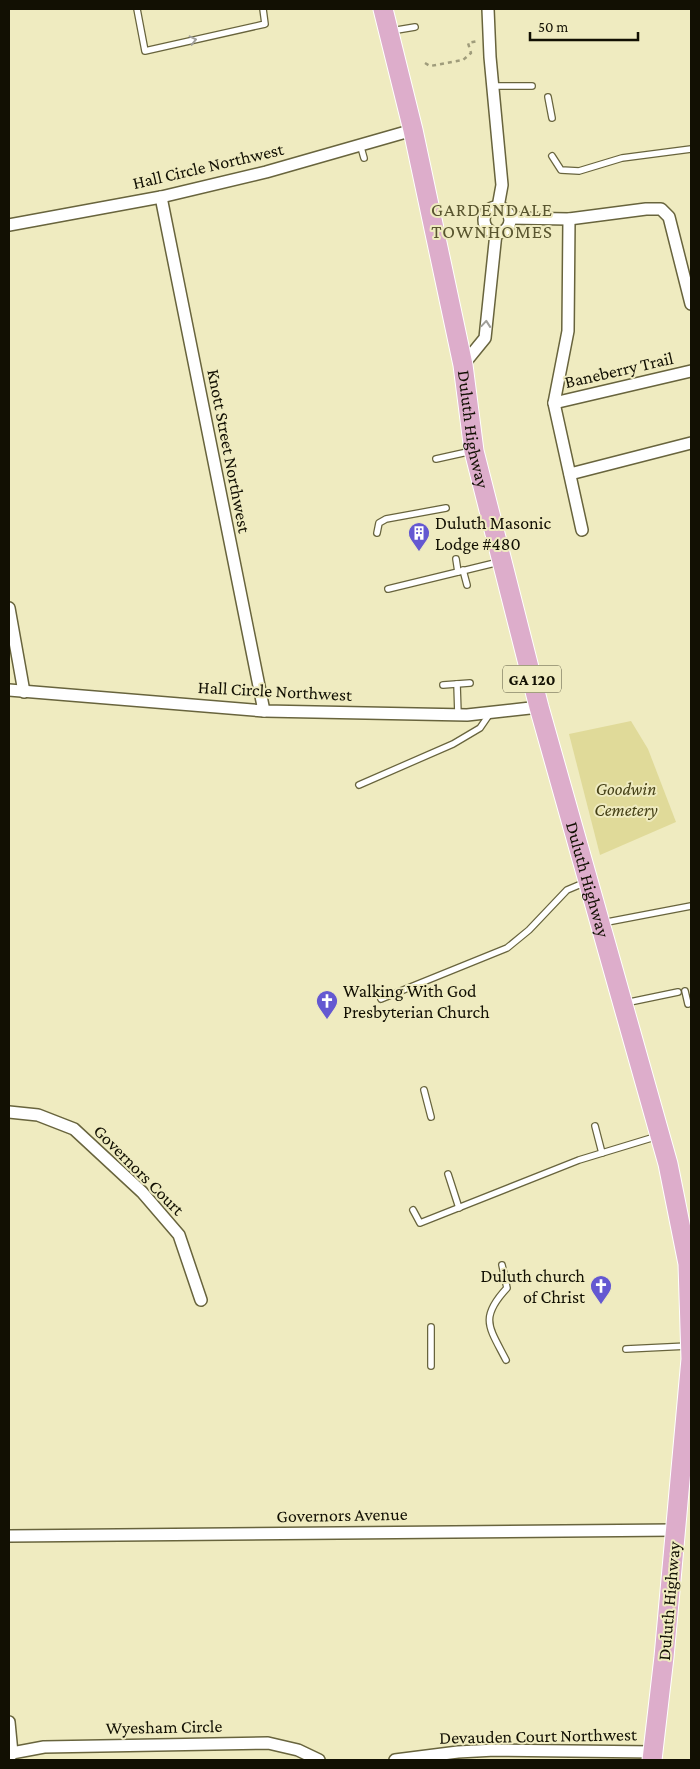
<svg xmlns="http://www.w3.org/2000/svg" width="700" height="1769" font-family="'Crimson Pro',serif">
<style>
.green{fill:#e0da99}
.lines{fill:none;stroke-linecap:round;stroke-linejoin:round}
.service-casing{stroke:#68643d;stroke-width:8}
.minor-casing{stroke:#68643d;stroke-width:14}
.primary-casing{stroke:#fff;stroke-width:21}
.path{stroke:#9f9c7b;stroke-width:2.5;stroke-dasharray:4 4;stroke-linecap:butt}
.service{stroke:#fff;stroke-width:5.5}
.minor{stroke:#fff;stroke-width:11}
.primary{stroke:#ddadcb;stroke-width:19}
.oneway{stroke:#a09f9a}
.labels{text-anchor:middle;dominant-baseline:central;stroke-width:4;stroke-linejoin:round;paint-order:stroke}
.shield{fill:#efebc0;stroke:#54523c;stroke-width:1}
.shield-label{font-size:16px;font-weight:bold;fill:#121003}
.street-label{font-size:18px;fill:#121003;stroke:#efebc0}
.poi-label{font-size:18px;fill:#121003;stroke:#efebc0;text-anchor:start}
.park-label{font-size:18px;font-style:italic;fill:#454016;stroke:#efebc0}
.neighbourhood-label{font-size:19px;letter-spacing:1px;fill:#59552f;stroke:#efebc0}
</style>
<rect width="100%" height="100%" fill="#efebc0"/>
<path class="green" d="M631 721 648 749 676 822 600 855 569 734Z"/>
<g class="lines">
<g class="service-casing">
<g id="service">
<path d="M137 9 145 51 265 24 263 9"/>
<path d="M391 31 415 27"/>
<path d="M493 86H532"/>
<path d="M548 97 552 118"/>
<path d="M360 144 364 158"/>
<path d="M552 156 561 170 579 171 622 158 691 149"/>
<path d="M436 459 472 451"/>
<path d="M377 533 379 523 386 519 446 508"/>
<path d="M456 559 458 572"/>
<path d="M463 570 467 585"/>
<path d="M388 589 499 562"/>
<path d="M457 684 458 715"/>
<path d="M443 685 470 683"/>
<path d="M359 785 453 744 480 728 491 712"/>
<path d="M602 923 691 906"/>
<path d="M685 991 688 1004"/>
<path d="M381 999 507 948 529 930 567 890 586 882"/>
<path d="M625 1003 678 992"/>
<path d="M424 1090 431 1117"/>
<path d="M595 1126 602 1153"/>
<path d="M448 1174 459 1208"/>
<path d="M413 1210 420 1223 579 1160 658 1136"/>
<path d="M502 1265 507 1288C479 1318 489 1327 506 1360"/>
<path d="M431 1327V1366"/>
<path d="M626 1349 688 1346"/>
</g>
</g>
<g class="minor-casing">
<g id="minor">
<path d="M488 9 490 57 502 185 498 207"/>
<path d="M161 197 264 711"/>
<circle cx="497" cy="220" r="13"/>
<path d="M510 218 569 219 646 209H661L669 217 691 304"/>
<path d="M569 219 568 331 554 403 582 530"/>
<path d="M9 225 161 197 266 172 413 130"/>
<path d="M463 365 485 338 496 233"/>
<path d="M554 403 691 371"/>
<path d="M570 474 691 443"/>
<path d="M9 608 24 692"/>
<path d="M9 690 264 711 467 715 539 707"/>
<path d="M9 1112 38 1115 74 1129 142 1192 179 1235 201 1300"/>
<path d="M9 1536 675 1530"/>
<path d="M9 1722 12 1753"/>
<path d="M9 1759 12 1753 44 1747 268 1743 298 1750 319 1760"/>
<path d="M395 1760 458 1752 495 1750 653 1752"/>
</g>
</g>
<g class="primary-casing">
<g id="primary">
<path id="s1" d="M383 9 413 130 463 365 474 451 539 707 668 1164 688 1264 691 1359 664 1657 652 1760"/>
</g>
</g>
<path class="path" d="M425 63 430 66 463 60 471 53 468 43 478 41"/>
<use href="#service" class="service"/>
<use href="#minor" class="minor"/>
<use href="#primary" class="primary"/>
</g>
<defs><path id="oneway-chevron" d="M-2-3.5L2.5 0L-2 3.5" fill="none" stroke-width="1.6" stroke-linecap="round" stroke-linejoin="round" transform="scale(1.25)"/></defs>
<g class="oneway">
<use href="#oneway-chevron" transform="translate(193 40) rotate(-13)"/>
<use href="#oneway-chevron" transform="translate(486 324) rotate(-85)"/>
</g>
<defs>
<g id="building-pin" transform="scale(1.125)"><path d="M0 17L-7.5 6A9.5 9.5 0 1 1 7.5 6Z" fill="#6458d1" stroke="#efebc0"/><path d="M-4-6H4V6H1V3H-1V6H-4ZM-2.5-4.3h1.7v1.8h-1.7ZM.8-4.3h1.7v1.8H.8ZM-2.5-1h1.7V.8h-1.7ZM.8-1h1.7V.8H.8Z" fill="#fff"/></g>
<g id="church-pin" transform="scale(1.125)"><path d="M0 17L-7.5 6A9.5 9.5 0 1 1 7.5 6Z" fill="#6458d1" stroke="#efebc0"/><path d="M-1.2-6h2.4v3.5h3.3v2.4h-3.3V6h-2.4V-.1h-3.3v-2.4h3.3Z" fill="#fff"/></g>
</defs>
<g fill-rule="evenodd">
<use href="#building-pin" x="419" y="533"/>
<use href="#church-pin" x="327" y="1001"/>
<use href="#church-pin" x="601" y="1286"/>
</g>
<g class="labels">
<rect class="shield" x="503" y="665.5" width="58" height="27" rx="4"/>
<g class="shield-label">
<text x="532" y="679">GA 120</text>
</g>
<g class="street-label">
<text transform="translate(208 166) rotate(-13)">Hall Circle Northwest</text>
<text transform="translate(619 370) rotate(-13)">Baneberry Trail</text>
<text stroke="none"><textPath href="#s1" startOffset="430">Duluth Highway</textPath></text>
<text transform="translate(229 451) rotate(79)">Knott Street Northwest</text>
<text transform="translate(275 691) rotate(3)">Hall Circle Northwest</text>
<text stroke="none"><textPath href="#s1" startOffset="895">Duluth Highway</textPath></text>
<text transform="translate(139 1170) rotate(45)">Governors Court</text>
<text transform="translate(342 1515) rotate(-1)">Governors Avenue</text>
<text transform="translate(669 1601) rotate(-85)">Duluth Highway</text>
<text transform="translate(164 1727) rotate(-1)">Wyesham Circle</text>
<text transform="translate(538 1736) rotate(-1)">Devauden Court Northwest</text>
</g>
<g class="poi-label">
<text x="435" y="523">Duluth Masonic<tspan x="435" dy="21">Lodge #480</tspan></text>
<text x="343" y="991">Walking With God<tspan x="343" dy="21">Presbyterian Church</tspan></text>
<text x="585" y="1276" text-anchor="end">Duluth church<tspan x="585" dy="21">of Christ</tspan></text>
</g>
<g class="park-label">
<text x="626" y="789">Goodwin<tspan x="626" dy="21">Cemetery</tspan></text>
</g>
<g class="neighbourhood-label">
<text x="492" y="209">GARDENDALE<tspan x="492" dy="22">TOWNHOMES</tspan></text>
</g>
</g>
<rect width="700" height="1769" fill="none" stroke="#121003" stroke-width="20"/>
<path d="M530 32v8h108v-8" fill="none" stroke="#121003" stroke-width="2.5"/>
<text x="538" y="32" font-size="15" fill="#121003" stroke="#efebc0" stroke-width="4" paint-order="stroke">50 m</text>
</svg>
